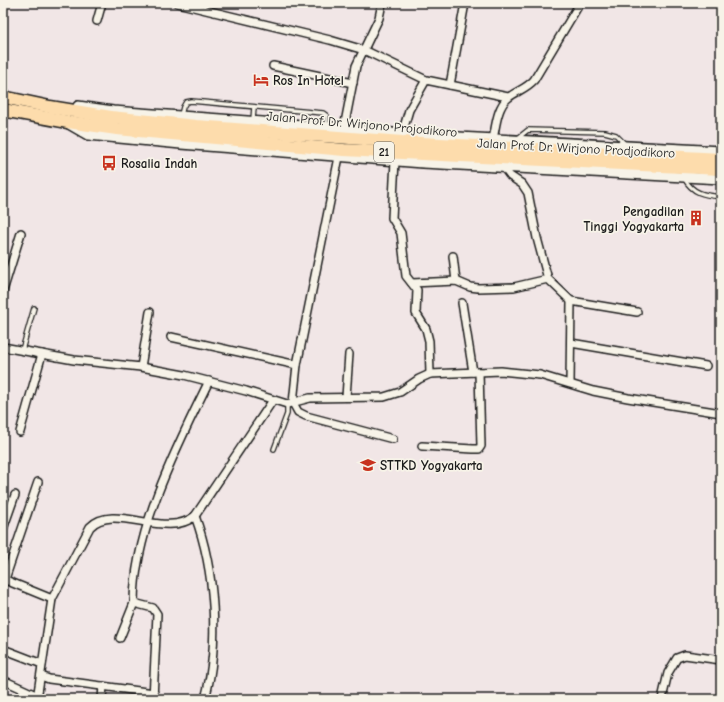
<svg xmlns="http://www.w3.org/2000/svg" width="724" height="702" font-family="'Comic Neue',sans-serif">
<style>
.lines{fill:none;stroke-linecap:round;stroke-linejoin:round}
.service-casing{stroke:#1c1c1c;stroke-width:6}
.minor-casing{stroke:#1c1c1c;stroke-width:10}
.tertiary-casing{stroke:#1c1c1c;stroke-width:12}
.trunk-casing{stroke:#1c1c1c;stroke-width:15}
.service{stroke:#f7f3e8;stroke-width:3.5}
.minor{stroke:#f7f3e8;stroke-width:7}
.tertiary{stroke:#f7f3e8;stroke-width:9}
.trunk{stroke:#fddcac;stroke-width:12}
.labels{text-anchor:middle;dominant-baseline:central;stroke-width:3.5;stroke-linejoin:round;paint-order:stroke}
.shield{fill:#f7f3e8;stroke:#5e5c59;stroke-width:1}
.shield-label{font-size:12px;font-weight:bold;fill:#1c1c1c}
.poi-label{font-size:13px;font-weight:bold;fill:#1c1c1c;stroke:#f7f3e8;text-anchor:start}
.street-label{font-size:13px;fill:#1c1c1c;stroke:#f7f3e8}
</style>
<rect width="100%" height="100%" fill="#f1e6e6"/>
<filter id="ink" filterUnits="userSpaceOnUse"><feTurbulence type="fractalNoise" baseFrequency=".025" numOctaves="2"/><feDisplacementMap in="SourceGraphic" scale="8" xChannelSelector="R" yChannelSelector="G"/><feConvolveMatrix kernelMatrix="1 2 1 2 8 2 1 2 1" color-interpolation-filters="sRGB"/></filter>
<g filter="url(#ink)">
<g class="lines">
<g class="service-casing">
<g id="service">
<path d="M181 115 183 107 186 102 191 101 323 113 327 116 326 126"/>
<path d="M253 120 254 107"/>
<path d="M518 138 528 130 605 132 616 135 625 144"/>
<path d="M684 178C693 194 704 195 721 197"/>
<path d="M22 350 34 308"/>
<path d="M274 449 287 414V404"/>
</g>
</g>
<g class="minor-casing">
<g id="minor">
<path d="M177 3 330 40 364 50 426 80 508 97"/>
<path d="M97 21 102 3"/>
<path d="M273 66 353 83"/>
<path d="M450 85 465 3"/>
<path d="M344 128 356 66 379 18 382 3"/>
<path d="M402 134 409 110 426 80"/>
<path d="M493 139C496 126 497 107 508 98 516 91 526 89 534 80L580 3"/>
<path d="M339 157 297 365 293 403 298 412 306 416 393 439"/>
<path d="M395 161 392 218 401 233 406 276 417 290 416 313 426 329 429 341 430 374"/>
<path d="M504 168 510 176 522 184 528 193 537 238 548 279 571 301 570 383"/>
<path d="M453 256 456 281"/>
<path d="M412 283 456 281 470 287 478 288 514 287 548 279"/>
<path d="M3 291 21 233"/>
<path d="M571 301 637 312"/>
<path d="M462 303 473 372"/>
<path d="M171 337 297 365"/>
<path d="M571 343 706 366"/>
<path d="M3 347 74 360 141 367 184 375 246 391 287 404 310 398 384 397 400 392 419 379 430 374 501 371 540 375 593 391 628 398 721 413"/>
<path d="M141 367 150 312"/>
<path d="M346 397 349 354"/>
<path d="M20 432 42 354"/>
<path d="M422 446 473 449H479L481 446 479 372"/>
<path d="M195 516C215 570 220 644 205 699"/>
<path d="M3 529 15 495"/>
<path d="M3 579 52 599"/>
<path d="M5 579 38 482"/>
<path d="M120 638 134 603"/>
<path d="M3 649 42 664"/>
<path d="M41 676 49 679 154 693"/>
<path d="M3 680 38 696"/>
<path d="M37 699 52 599 90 527C114 502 165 540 195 516L273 400"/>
<path d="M102 699 103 686"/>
<path d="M153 699 157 614 153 608 134 603C134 530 177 446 209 381"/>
<path d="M662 699 668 673 677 658 685 655 721 660"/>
</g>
</g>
<g class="tertiary-casing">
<g id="tertiary">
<path d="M78 106 113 111 344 128 402 134 721 151"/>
<path d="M69 124 88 135 181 144 423 163 721 179"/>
</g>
</g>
<g class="trunk-casing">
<g id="trunk">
<path d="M3 97 50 107 111 117 196 126 402 142 721 159"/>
<path d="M3 110 68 122 117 129 344 150 721 169"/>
</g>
</g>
<use href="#service" class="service"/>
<use href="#minor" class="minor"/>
<use href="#tertiary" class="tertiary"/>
<use href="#trunk" class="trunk"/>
</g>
</g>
<defs>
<g id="hotel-bare" transform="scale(1.2)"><path d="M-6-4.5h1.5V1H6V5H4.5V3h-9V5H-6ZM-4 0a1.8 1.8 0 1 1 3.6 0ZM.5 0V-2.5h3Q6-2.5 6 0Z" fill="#c8321e" stroke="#f7f3e8" stroke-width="2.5" paint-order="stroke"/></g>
<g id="bus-bare" transform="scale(1.2)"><path d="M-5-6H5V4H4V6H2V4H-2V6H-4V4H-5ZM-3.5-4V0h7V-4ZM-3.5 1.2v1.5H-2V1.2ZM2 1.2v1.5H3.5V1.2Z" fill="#c8321e" stroke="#f7f3e8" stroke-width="2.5" paint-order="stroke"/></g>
<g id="building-bare" transform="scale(1.2)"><path d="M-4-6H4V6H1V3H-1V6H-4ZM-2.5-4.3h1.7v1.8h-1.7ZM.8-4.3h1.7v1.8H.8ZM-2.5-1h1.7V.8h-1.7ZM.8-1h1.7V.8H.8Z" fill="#c8321e" stroke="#f7f3e8" stroke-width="2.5" paint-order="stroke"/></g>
<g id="university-bare" transform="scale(1.2)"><path d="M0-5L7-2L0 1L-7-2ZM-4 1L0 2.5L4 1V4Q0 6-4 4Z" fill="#c8321e" stroke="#f7f3e8" stroke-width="2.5" paint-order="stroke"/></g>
</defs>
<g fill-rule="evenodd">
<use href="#hotel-bare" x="261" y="80"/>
<use href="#bus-bare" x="109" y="163"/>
<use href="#building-bare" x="696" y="218"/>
<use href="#university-bare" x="368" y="465"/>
</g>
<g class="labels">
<rect class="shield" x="374" y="142" width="20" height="20" rx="3"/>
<g class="shield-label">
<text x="384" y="152">21</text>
</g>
<g class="poi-label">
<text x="273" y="80">Ros In Hotel</text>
<text x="121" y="163">Rosalia Indah</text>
<text x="684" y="211" text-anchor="end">Pengadilan<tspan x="684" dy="15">Tinggi Yogyakarta</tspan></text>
<text x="380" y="465">STTKD Yogyakarta</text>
</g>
<g class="street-label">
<text transform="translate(362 124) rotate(5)">Jalan Prof. Dr. Wirjono Projodikoro</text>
<text transform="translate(576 148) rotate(3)">Jalan Prof. Dr. Wirjono Prodjodikoro</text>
</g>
</g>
<rect width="724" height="702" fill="none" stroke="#f7f3e8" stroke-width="16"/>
<rect x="8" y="8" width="708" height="686" fill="none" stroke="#1c1c1c" stroke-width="1.5" filter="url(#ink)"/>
</svg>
